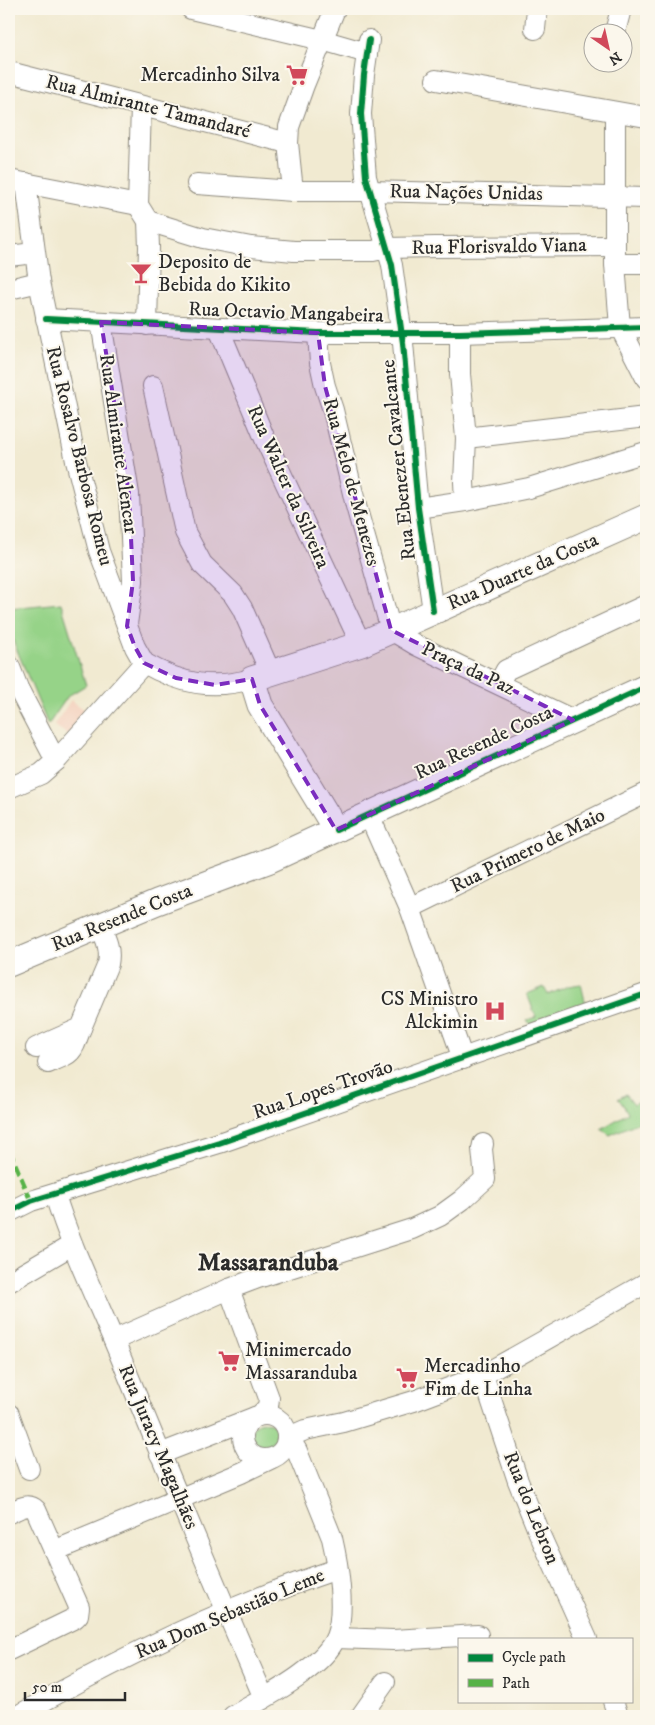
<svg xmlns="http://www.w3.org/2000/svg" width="655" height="1725" font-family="'IM FELL DW Pica',serif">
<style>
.built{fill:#f4d3c0}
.green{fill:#96d388;stroke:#607f5a}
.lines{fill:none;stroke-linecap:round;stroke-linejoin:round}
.minor-casing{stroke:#8e8a7e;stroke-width:22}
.major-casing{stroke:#8e8a7e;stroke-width:27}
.minor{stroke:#fff;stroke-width:20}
.major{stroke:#fff;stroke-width:25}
.quiet{stroke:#56b246;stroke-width:5;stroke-dasharray:10 5;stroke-linecap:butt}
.cycleway-casing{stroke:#fbf7ec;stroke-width:9}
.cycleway{stroke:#00873e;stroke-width:6}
.marked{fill:#7b2cbf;fill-opacity:0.2;stroke:#7b2cbf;stroke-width:4;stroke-dasharray:10 6;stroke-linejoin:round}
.labels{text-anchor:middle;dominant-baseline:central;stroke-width:4;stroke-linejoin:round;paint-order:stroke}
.poi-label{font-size:20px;fill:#2b2b2b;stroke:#fbf7ec;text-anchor:start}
.street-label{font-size:20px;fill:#2b2b2b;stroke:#fbf7ec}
.district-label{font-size:25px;font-weight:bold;fill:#2b2b2b;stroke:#fbf7ec}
</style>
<rect width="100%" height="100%" fill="#fbf7ec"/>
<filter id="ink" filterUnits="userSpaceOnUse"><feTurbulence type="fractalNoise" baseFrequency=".02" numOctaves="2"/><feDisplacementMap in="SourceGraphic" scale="10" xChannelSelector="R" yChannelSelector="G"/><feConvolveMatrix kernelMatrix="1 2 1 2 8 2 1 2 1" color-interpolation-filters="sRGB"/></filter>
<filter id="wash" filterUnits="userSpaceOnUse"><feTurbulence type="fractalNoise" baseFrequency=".0096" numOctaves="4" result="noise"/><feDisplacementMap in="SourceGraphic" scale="20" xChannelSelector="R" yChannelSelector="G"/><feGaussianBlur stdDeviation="1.12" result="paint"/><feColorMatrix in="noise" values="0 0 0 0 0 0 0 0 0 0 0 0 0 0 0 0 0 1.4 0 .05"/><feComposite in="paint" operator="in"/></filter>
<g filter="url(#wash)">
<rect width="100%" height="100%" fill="#f1ead1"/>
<path class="built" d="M71 700 85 710 68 735 54 725Z"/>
<g class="green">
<path d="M61 603 86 685 68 696 48 725 9 631V608Z"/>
<path d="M581 984 586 1005 535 1030 527 1020 536 1017 527 994 544 987 548 995 568 986Z"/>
<path d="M626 1094 634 1104 646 1098V1119L610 1135 601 1129 628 1113 621 1102 618 1099Z"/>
<circle cx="265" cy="1438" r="16"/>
</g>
</g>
<g filter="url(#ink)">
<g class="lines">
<g class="minor-casing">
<g id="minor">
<path d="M191 9 322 40 367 53"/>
<path d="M535 29 537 9"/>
<path d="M615 32 621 9"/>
<path d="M369 40 364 75 361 114 366 177 392 265 403 343 418 508 433 611"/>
<path d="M9 72 288 143"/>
<path d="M436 80 646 117"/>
<path d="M141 107 138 205 148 221 149 247 147 325"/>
<path d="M615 112V264L620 327 646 378"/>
<path d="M9 180 138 205"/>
<path d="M26 183 39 282 76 461 99 551 135 647 144 663"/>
<path d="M197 184 293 191H370L646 198"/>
<path d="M293 191 288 143 289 127 304 85 335 9"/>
<path d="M148 221 203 238 251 247 294 251H373L387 248 436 247 615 246"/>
<path d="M9 256 34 253"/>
<path d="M615 264H646"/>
<path d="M9 289 39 282"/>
<path d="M46 319 318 333H460L646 327"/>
<path d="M101 322 129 494 133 581 127 624"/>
<path d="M219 329 265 439 361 644"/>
<path d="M318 333 320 363 325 386 333 410 356 506 391 630 416 645 573 720"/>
<path d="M460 333V374L466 438 464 482 465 501"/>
<path d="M153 386 185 532 202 564 233 594 242 608 271 674"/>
<path d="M466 438 646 417"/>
<path d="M418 508 465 501 529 488 646 452"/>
<path d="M144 663C181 684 211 690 252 679"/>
<path d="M9 665 18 688 56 761"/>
<path d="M499 683 506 670 646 605"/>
<path d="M9 788 41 774 56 761 144 663"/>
<path d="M369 815 410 908 463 1059"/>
<path d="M410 908 646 793"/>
<path d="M36 1048 81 1028 108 964C111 949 106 939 100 926"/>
<path d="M48 1063C74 1052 71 1055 81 1028"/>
<path d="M55 1195C72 1250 97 1300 119 1353 166 1468 214 1583 264 1698"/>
<path d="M9 1212 31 1201 219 1143 646 994"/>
<path d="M9 1282 72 1245"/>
<path d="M229 1289 269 1398 268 1407 260 1415"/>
<path d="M114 1340 229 1289 258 1278 412 1229 440 1216 462 1200 485 1179 482 1149 483 1144"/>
<path d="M483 1375 518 1481 539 1533 587 1639"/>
<path d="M9 1414 29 1469"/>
<circle cx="265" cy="1437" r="22"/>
<path d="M287 1438 305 1430 344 1422 414 1401 483 1375 646 1283"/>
<path d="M160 1454 255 1417"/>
<path d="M9 1513C18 1509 28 1502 36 1510L79 1607 78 1615 75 1618 9 1650"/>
<path d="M54 1551 241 1473 270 1459"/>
<path d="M336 1638 393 1640 478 1635"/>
<path d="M613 1701 618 1716"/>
<path d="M17 1716C119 1658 226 1606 337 1569"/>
<path d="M233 1716C262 1699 323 1669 336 1637 346 1611 338 1564 332 1538L297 1451 294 1446 287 1441"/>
<path d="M361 1716 385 1682"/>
</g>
</g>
<g class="major-casing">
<g id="major">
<path d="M336 830 260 705 252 679 361 644 646 517"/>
<path d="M9 964 157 902 270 860 646 687"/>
</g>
</g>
<use href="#minor" class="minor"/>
<use href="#major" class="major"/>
<path class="quiet" d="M9 1150 31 1201"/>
<g class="cycleway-casing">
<g id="cycleway">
<path d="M369 40 364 75 361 114 366 177 392 265 403 343 418 508 433 611"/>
<path d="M46 319 318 333H460L646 327"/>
<path d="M336 830 646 687"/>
<path d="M9 1212 31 1201 219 1143 646 994"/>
</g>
</g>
<use href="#cycleway" class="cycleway"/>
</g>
</g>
<path class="marked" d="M101 322 318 333 325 386 391 630 573 720 336 830 260 705 252 679 215 685 176 678 144 663 135 647 127 626 133 581 129 494Z"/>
<defs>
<g id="supermarket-bare" transform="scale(1.725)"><path d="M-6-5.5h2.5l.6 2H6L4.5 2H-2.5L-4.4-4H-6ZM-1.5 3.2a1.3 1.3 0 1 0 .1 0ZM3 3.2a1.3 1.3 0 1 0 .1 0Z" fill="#d1495b" stroke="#fbf7ec" stroke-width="2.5" paint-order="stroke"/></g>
<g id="bar-bare" transform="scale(1.725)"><path d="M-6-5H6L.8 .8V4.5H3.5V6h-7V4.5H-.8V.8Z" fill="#d1495b" stroke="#fbf7ec" stroke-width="2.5" paint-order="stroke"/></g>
<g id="hospital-bare" transform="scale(1.725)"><path d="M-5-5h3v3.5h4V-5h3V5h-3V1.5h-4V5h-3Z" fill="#d1495b" stroke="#fbf7ec" stroke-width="2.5" paint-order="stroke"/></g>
</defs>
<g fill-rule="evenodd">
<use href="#supermarket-bare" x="297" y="75"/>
<use href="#bar-bare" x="141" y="273"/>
<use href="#hospital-bare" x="495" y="1011"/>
<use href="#supermarket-bare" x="229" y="1361"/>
<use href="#supermarket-bare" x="407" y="1378"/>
</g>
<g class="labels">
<g class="poi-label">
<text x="280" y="75" text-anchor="end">Mercadinho Silva</text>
<text x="158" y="262">Deposito de<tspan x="158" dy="23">Bebida do Kikito</tspan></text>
<text x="478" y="999" text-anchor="end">CS Ministro<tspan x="478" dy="23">Alckimin</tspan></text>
<text x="245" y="1350">Minimercado<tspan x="245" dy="23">Massaranduba</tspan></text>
<text x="424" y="1366">Mercadinho<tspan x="424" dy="23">Fim de Linha</tspan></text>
</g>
<g class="street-label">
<text transform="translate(148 107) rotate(14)">Rua Almirante Tamandaré</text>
<text transform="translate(466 193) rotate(1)">Rua Nações Unidas</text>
<text transform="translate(499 247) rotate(-1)">Rua Florisvaldo Viana</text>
<text transform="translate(286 313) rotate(2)">Rua Octavio Mangabeira</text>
<text transform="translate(118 444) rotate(82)">Rua Almirante Alencar</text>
<text transform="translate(79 456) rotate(76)">Rua Rosalvo Barbosa Romeu</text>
<text transform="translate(399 460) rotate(-96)">Rua Ebenezer Cavalcante</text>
<text transform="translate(351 482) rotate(75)">Rua Melo de Menezes</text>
<text transform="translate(288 487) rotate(66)">Rua Walter da Silveira</text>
<text transform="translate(523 572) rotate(-24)">Rua Duarte da Costa</text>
<text transform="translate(468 669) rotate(25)">Praça da Paz</text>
<text transform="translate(484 743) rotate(-25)">Rua Resende Costa</text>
<text transform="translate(528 851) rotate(-26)">Rua Primero de Maio</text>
<text transform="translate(122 918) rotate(-22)">Rua Resende Costa</text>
<text transform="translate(323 1090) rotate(-19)">Rua Lopes Trovão</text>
<text transform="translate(158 1447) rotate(67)">Rua Juracy Magalhães</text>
<text transform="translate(531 1508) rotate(68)">Rua do Lebron</text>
<text transform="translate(230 1614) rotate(-23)">Rua Dom Sebastião Leme</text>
</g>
<g class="district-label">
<text x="268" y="1262">Massaranduba</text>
</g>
</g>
<rect width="655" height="1725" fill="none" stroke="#fbf7ec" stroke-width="30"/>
<rect x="458" y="1638" width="175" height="65" fill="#fbf7ec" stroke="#a8a59f"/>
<rect x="468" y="1654" width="25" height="8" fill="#00873e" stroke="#a8a59f"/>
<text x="502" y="1662" font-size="15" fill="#2b2b2b">Cycle path</text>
<rect x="468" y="1679" width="25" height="8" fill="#56b246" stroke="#a8a59f"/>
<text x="502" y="1688" font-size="15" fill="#2b2b2b">Path</text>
<g transform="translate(608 48) rotate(146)"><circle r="24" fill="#fbf7ec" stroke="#a8a59f"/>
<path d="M0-4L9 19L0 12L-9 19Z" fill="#d1495b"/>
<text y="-8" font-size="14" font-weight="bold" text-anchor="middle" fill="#2b2b2b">N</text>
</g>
<path d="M25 1692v8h100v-8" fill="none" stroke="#2b2b2b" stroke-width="2.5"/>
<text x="32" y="1692" font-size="15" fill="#2b2b2b" stroke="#fbf7ec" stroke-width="4" paint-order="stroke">50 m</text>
</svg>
